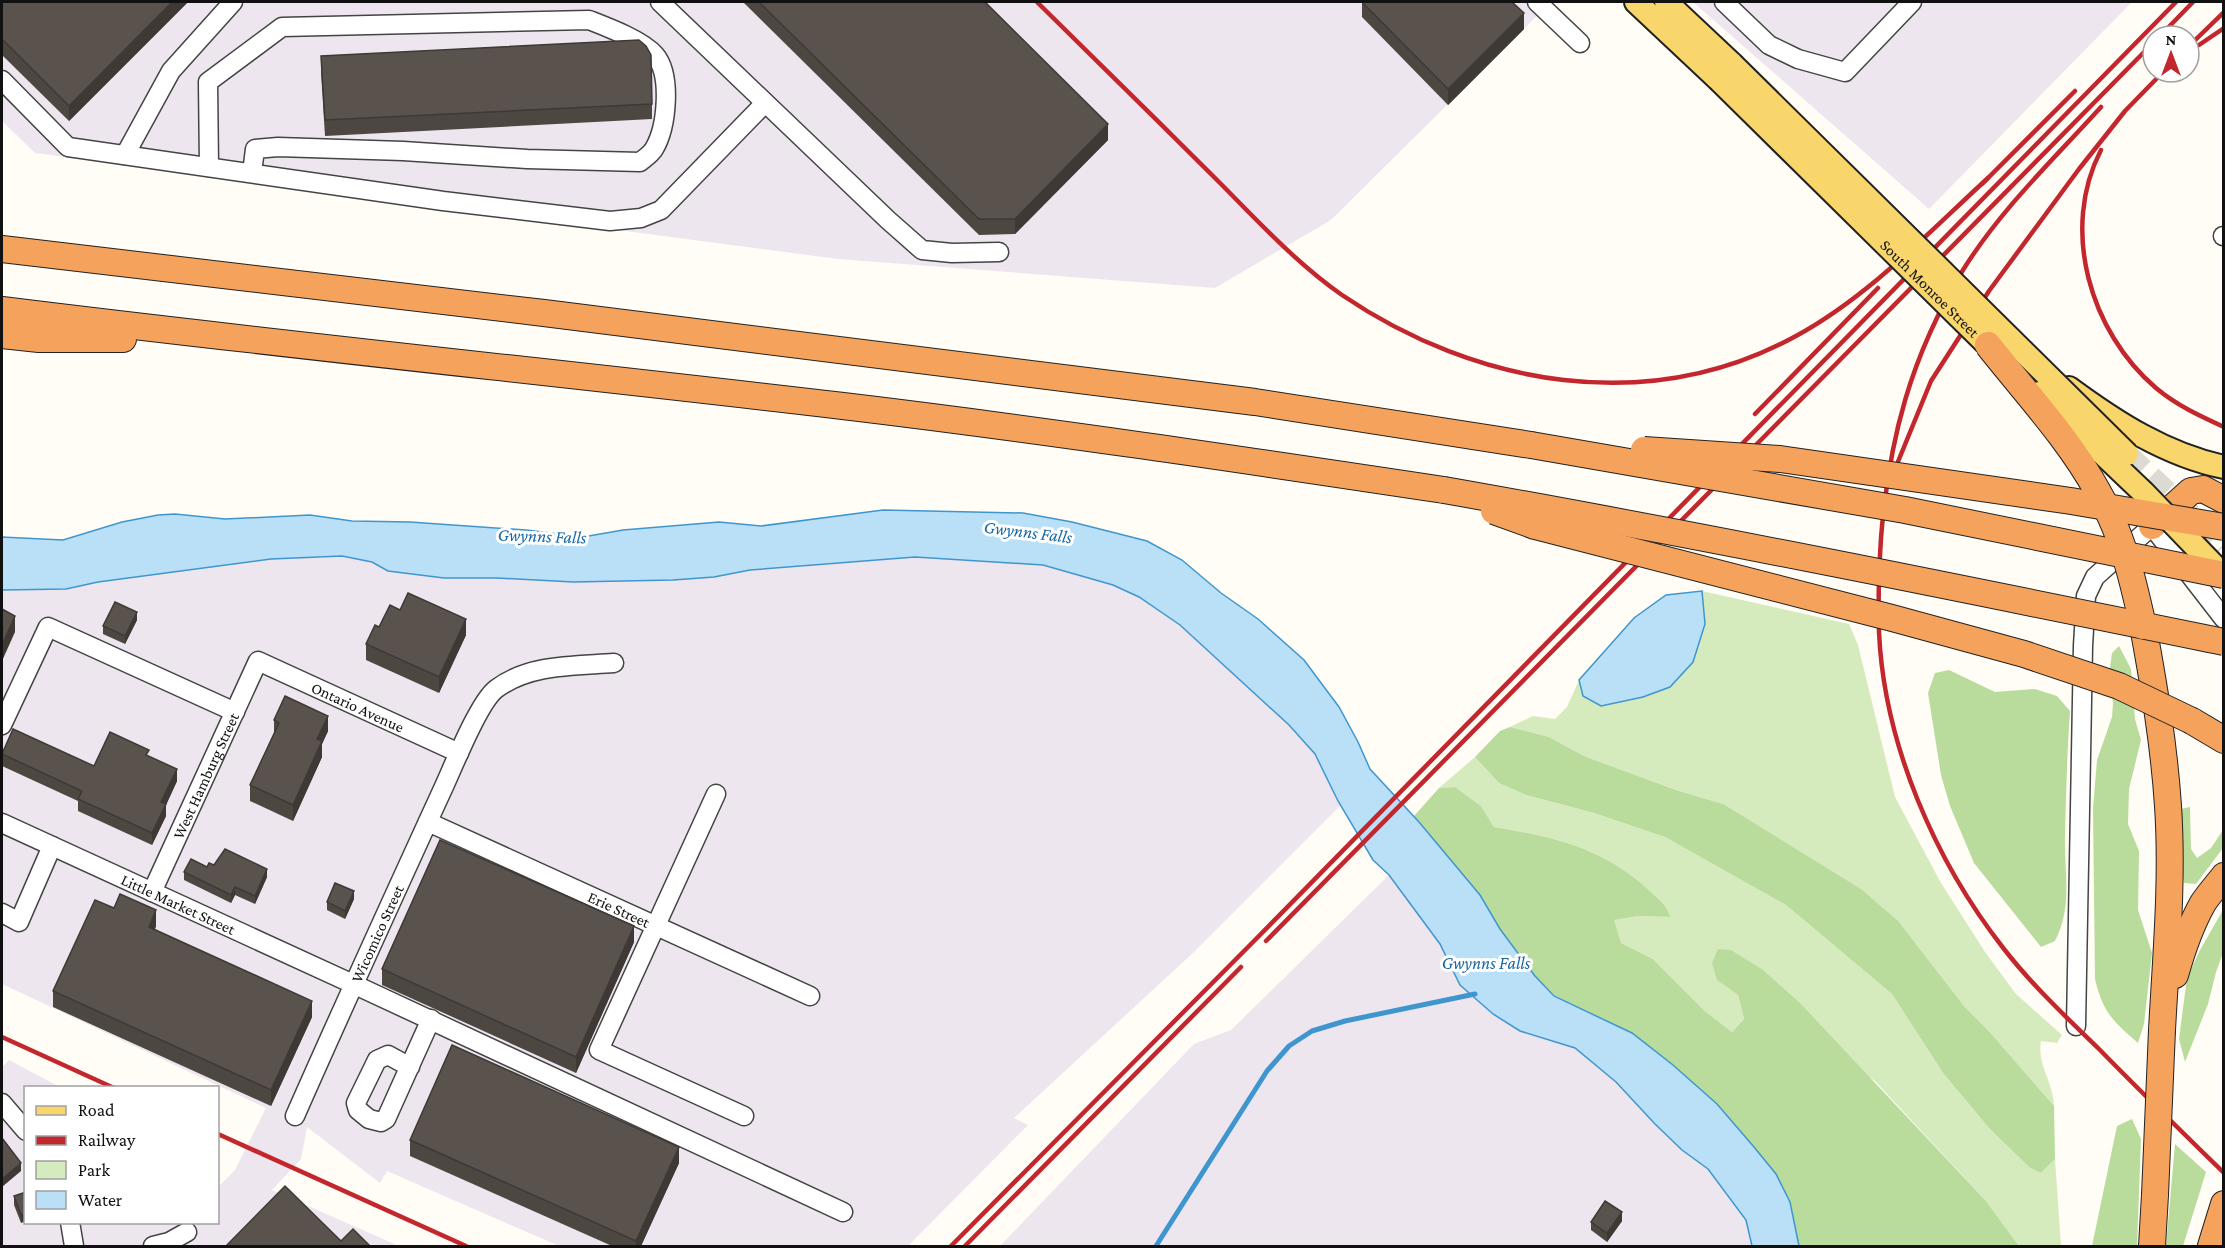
<svg xmlns="http://www.w3.org/2000/svg" width="2225" height="1248" font-family="'Crimson Pro',serif">
<style>
.industrial{fill:#eee6ef}
.green{fill:#d5ebbd}
.forest{fill:#b9dc9c}
.water{fill:#b9e0f7;stroke:#3f96cf;stroke-width:1.5}
.lines{fill:none;stroke-linecap:round;stroke-linejoin:round}
.stream{stroke:#3f96cf;stroke-width:5}
.major-tunnel{stroke:#dbdad3;stroke-width:22;stroke-dasharray:22 11;stroke-linecap:butt}
.minor-casing{stroke:#444;stroke-width:21}
.major-casing{stroke:#222;stroke-width:26}
.highway-casing{stroke:#222;stroke-width:28}
.minor{stroke:#fff;stroke-width:18}
.major{stroke:#f9d66b;stroke-width:22}
.highway{stroke:#f5a25d;stroke-width:26}
.rail{stroke:#c4262e;stroke-width:4.5}
.major-bridge-casing{stroke:#222;stroke-width:26;stroke-linecap:butt}
.highway-bridge-casing{stroke:#222;stroke-width:28;stroke-linecap:butt}
.major-bridge{stroke:#f9d66b;stroke-width:22}
.highway-bridge{stroke:#f5a25d;stroke-width:26}
.wall{fill:#4d4742}
.shaded-wall{fill:#3f3936}
.building{fill:#5a524d;stroke:#3f3936;stroke-width:1.5}
.labels{text-anchor:middle;dominant-baseline:central;stroke-width:6;stroke-linejoin:round;paint-order:stroke}
.street-label{font-size:16px;fill:#111;stroke:#fff}
.water-label{font-size:18px;font-style:italic;fill:#1768a6;stroke:#fff}
</style>
<rect width="100%" height="100%" fill="#fffdf5"/>
<g class="industrial">
<path d="M2 2H1551L1331 220 1215 288 838 259 35 153 2 121Z"/>
<path d="M1693 2H2132L1929 209Z"/>
<path d="M318 556H342L372 562 388 571 444 578 714 577 750 570 915 557 1043 565 1113 585 1139 597 1180 625 1236 675 1289 725 1315 754 1341 805 1194 952 1014 1118 1028 1125 908 1246H559L387 1171 380 1183 307 1127 301 1159 272 1190 399 1246H2V1067L9 1060 60 1087 26 1088V1222H218V1187L235 1170 266 1108 2 984V590L66 589 98 582 184 570 271 559Z"/>
<path d="M1389 875 1440 944 1460 985 1493 1014 1520 1031 1575 1048 1616 1082 1655 1124 1682 1150 1708 1169 1746 1220 1752 1246H1000L1194 1044 1231 1030Z"/>
</g>
<g class="green">
<path d="M1702 591 1849 624 1858 645 1895 797 1941 883 1985 952 2016 994 2062 1035 2057 1043 2041 1041C2037 1066 2053 1080 2054 1106L1988 1030 1963 1005 1723 804 1676 790 1584 756 1549 737 1510 727 1533 716 1555 719 1567 707 1579 680 1583 696 1670 687 1693 662 1705 624Z"/>
<path d="M1475 757 1499 783 1526 795 1594 813 1665 837 1786 905 1892 994 1943 1073 1989 1128 2030 1168 2041 1173 2055 1159 2061 1246H2019L1986 1201 1875 1081 1717 980 1738 995 1744 1019 1732 1032 1706 1012 1653 959 1621 943 1613 920 1638 916 1669 917C1668 905 1660 900 1651 892 1604 848 1555 837 1494 827L1481 806 1455 787 1439 788Z"/>
</g>
<g class="forest">
<path d="M2119 646 2131 669 2135 719 2141 740 2129 789 2128 824 2139 851 2138 910 2152 953 2144 1024 2138 1043C2113 1021 2103 1013 2095 979L2093 808 2097 760 2112 717 2113 704 2110 668 2112 653Z"/>
<path d="M1949 670 1995 692 2035 689 2057 696 2070 711C2067 753 2066 794 2065 836 2064 874 2073 906 2055 941L2041 947 1974 863 1950 806 1941 775 1928 693 1935 673Z"/>
<path d="M1510 727 1549 737 1584 756 1676 790 1723 804 1861 889 1898 921 1963 1005 1988 1030 2054 1106 2055 1159 2041 1173 2030 1168 1989 1128 1943 1073 1892 994 1786 905 1665 837 1594 813 1526 795 1499 783 1475 757 1500 731Z"/>
<path d="M1455 787 1481 806 1494 827C1555 837 1604 848 1651 892 1660 900 1667 905 1670 917L1638 916 1614 920 1621 943 1653 959 1706 1012 1732 1032 1744 1019 1738 995 1717 980 1712 963 1718 949 1731 950 1763 970 1800 1003 1986 1201 2019 1246H1799L1776 1174 1717 1104 1632 1033 1554 995 1535 976 1500 929 1480 895 1414 816 1439 788Z"/>
<path d="M2190 807 2191 849 2197 858 2211 848 2223 830V848L2196 884 2184 883C2181 858 2179 834 2181 809Z"/>
<path d="M2223 910V953L2216 972 2208 1004 2185 1062 2179 1039 2187 978 2200 950Z"/>
<path d="M2132 1119 2141 1139 2137 1246H2092L2117 1126Z"/>
<path d="M2175 1144 2206 1172 2183 1246H2166Z"/>
</g>
<g class="water">
<path d="M883 510 1023 513 1072 522 1147 541 1182 560 1221 593 1258 619 1304 660 1339 707 1358 742 1370 769 1419 822 1480 895 1500 929 1535 976 1554 996 1632 1033 1673 1065 1717 1104 1754 1147 1776 1174 1790 1202 1799 1246H1752L1746 1220 1708 1169 1682 1150 1655 1124 1616 1082 1575 1048 1520 1031 1493 1014 1460 985 1440 944 1389 875 1373 860 1338 801 1315 754 1289 725 1180 625 1139 597 1113 585 1043 565 915 557 750 570 714 577 673 580 573 582 497 578H444L388 571 372 562 342 556 271 559 98 582 66 589 2 590V537L63 540 122 522 158 515 175 514 225 519 310 515 352 521 410 522 526 530 583 537 623 530 719 522 761 526Z"/>
<path d="M1702 591 1705 624 1693 662 1670 687 1643 697 1601 706 1583 696 1579 680 1634 618 1666 595Z"/>
</g>
<g class="lines">
<path class="stream" d="M1156 1246 1267 1071 1289 1046 1312 1031 1345 1021 1475 994"/>
<path class="major-tunnel" d="M2127 454 2224 546"/>
<g class="minor-casing">
<g id="minor">
<path d="M660 2 888 220 922 250 952 253 999 252"/>
<path d="M1537 2 1580 43"/>
<path d="M1724 2 1769 45 1798 59 1845 72 1912 2"/>
<path d="M2 80 68 147 443 201 610 221 641 218 661 210 765 103"/>
<path d="M125 155 171 71 233 2"/>
<path d="M209 167 208 82 282 27 589 20C607 27 642 40 655 55 672 75 667 127 654 149 651 154 645 158 640 162L527 159 403 151 278 147 255 149 252 173"/>
<path d="M2223 236H2224"/>
<path d="M2 725 48 627 235 712"/>
<path d="M716 794 599 1050 744 1116"/>
<path id="s1" d="M428 822 810 996"/>
<path id="s2" d="M2 823 353 984 843 1212"/>
<path id="s3" d="M152 892 258 661 459 753"/>
<path d="M2 913 19 922 52 846"/>
<path d="M2076 1026 2083 646 2086 596 2095 577 2152 526 2224 619"/>
<path d="M410 1067 388 1055 377 1060 356 1103 358 1110 369 1119 381 1122 386 1119 431 1019"/>
<path d="M2 1103 26 1131"/>
<path id="s4" d="M295 1116C343 1007 392 900 441 793 452 770 478 703 496 689 529 664 574 666 614 663"/>
<path d="M70 1222 74 1246"/>
<path d="M153 1246 169 1242 187 1232"/>
</g>
</g>
<g class="major-casing">
<g id="major">
<path d="M1636 2 1718 79"/>
<path d="M1666 2 1732 64"/>
<path d="M2069 388C2115 422 2166 455 2224 467"/>
</g>
</g>
<g class="highway-casing">
<g id="highway">
<path d="M2 249 544 313 1255 402 1531 445"/>
<path d="M2 310C282 345 563 373 843 406 1044 430 1244 460 1444 490"/>
<path d="M2 335 39 339H123"/>
<path d="M2152 526 2191 491 2203 489 2224 500"/>
<path d="M2143 626C2154 686 2164 745 2168 806 2173 880 2166 956 2162 1030"/>
<path d="M2192 721 2224 740"/>
<path d="M2175 975C2182 950 2190 926 2203 903 2209 894 2217 885 2224 876"/>
<path d="M2152 1246 2155 1195"/>
<path d="M2211 1246 2224 1204"/>
</g>
</g>
<use href="#minor" class="minor"/>
<use href="#major" class="major"/>
<use href="#highway" class="highway"/>
<g class="rail">
<path d="M1037 2C1097 61 1158 121 1218 181 1257 220 1296 263 1342 295 1476 386 1648 417 1796 336 1869 296 1927 234 1988 178"/>
<path d="M2160 36 2193 2"/>
<path d="M2199 45 2224 28"/>
<path d="M2189 46 2224 12"/>
<path d="M2101 107C2053 160 2001 209 1963 270 1911 356 1889 438 1881 538 1879 569 1878 600 1879 632 1884 744 1935 861 2004 949 2032 985 2066 1017 2099 1049 2140 1091 2182 1132 2224 1173"/>
<path d="M2101 150C2060 229 2090 332 2156 388 2176 405 2200 416 2224 427"/>
<path d="M1982 184 2075 91"/>
<path d="M1755 414 1878 288"/>
<path d="M1895 469 1931 381 1989 291 2079 169 2125 111 2163 72"/>
<path d="M1266 941 2153 43"/>
<path d="M2 1037 114 1088"/>
<path d="M218 1134 466 1246"/>
<path d="M951 1246 1255 940 2176 2"/>
<path d="M965 1246 1241 967"/>
</g>
<g class="major-bridge-casing">
<g id="major-bridge">
<path d="M1732 64 2127 454"/>
<path id="s5" d="M1718 79 2001 358"/>
<path d="M2039 393 2144 493 2224 576"/>
</g>
</g>
<g class="highway-bridge-casing">
<g id="highway-bridge">
<path d="M1988 345C2025 392 2069 439 2098 492 2122 533 2133 580 2143 626"/>
<path d="M1531 445 1905 510 2224 575"/>
<path d="M1644 450 1780 459 2071 501 2224 527"/>
<path d="M1444 490C1705 536 1964 589 2224 642"/>
<path d="M1494 511 1535 526 1892 618 2024 654 2119 686 2192 721"/>
<path d="M2155 1195 2162 1030"/>
</g>
</g>
<use href="#major-bridge" class="major-bridge"/>
<use href="#highway-bridge" class="highway-bridge"/>
</g>
<g class="wall">
<path d="M2 2H188L69 121 2 55Z"/>
<path d="M743 2H985L1108 140 1015 234 979 235Z"/>
<path d="M1362 2 1524 29 1448 105 1362 17Z"/>
<path d="M321 56 652 104V119L325 136 321 72Z"/>
<path d="M400 610 466 635 439 693 366 660V644L379 627Z"/>
<path d="M137 620 125 644 103 634V626Z"/>
<path d="M274 720 328 731 322 744V757L293 821 250 801V785L274 734Z"/>
<path d="M2 753 94 766 149 757 177 781 166 805V816L152 845 78 811V801L2 766Z"/>
<path d="M214 865 267 877 255 904 235 895 231 903 184 880V872Z"/>
<path d="M354 899 345 919 327 910V902Z"/>
<path d="M114 908 156 926 155 929 312 1017 271 1106 53 1007V991Z"/>
<path d="M634 942 576 1073 382 985V969Z"/>
<path d="M410 1140 679 1163 641 1246H612L410 1156Z"/>
<path d="M26 1192 21 1223 14 1205V1196Z"/>
<path d="M1622 1221 1607 1242 1591 1230V1222Z"/>
</g>
<g class="shaded-wall">
<path d="M172 2H188L69 121V106Z"/>
<path d="M1524 13V29L1448 105V89Z"/>
<path d="M1108 124V140L1015 234V219Z"/>
<path d="M137 612V620L125 644V636Z"/>
<path d="M15 616V632L2 661V645Z"/>
<path d="M466 619V635L439 693V677Z"/>
<path d="M328 716V731L322 744V757L293 821V805L317 739Z"/>
<path d="M177 769V781L166 805V816L152 845V833L161 802Z"/>
<path d="M267 869V877L255 904V896Z"/>
<path d="M235 887V895L231 903V895Z"/>
<path d="M354 891V899L345 919V911Z"/>
<path d="M156 910V926L149 943V927Z"/>
<path d="M634 926V942L576 1073V1057Z"/>
<path d="M312 1001V1017L271 1106V1090Z"/>
<path d="M679 1147V1163L641 1246H636V1241Z"/>
<path d="M21 1163V1171L2 1187V1179Z"/>
<path d="M1622 1212V1221L1607 1242V1233Z"/>
<path d="M26 1213V1221L21 1223V1215Z"/>
</g>
<g class="building">
<path d="M2 2H172L69 106 2 39Z"/>
<path d="M759 2H985L1108 124 1015 219H979Z"/>
<path d="M1362 2H1512L1524 13 1448 89Z"/>
<path d="M639 40 646 46 651 55 652 104 325 120 321 56Z"/>
<path d="M408 593 466 619 439 677 366 644 375 625 379 627 390 605 400 610Z"/>
<path d="M115 602 137 612 125 636 103 626Z"/>
<path d="M2 609 15 616 2 645Z"/>
<path d="M285 696 328 716 317 739 322 741 293 805 250 785 279 723 274 720Z"/>
<path d="M13 729 94 766 110 732 149 750 146 755 177 769 161 802 166 804 152 833 78 799 82 791 2 754Z"/>
<path d="M440 840 634 926 576 1057 382 969Z"/>
<path d="M225 849 267 869 255 896 235 887 231 895 184 872 191 859 207 867 209 863 214 865Z"/>
<path d="M335 883 354 891 345 911 327 902Z"/>
<path d="M120 894 156 910 149 927 312 1001 271 1090 53 991 95 900 114 908Z"/>
<path d="M452 1045 679 1147 636 1241 410 1140Z"/>
<path d="M2 1138 21 1163 2 1179Z"/>
<path d="M285 1186 341 1241 353 1229 370 1246H226Z"/>
<path d="M26 1192V1213L21 1215 14 1196Z"/>
<path d="M1605 1201 1622 1212 1607 1233 1591 1222Z"/>
</g>
<g class="labels">
<g class="street-label">
<text stroke="none"><textPath href="#s5" startOffset="298">South Monroe Street</textPath></text>
<text stroke="none"><textPath href="#s3" startOffset="364">Ontario Avenue</textPath></text>
<text stroke="none"><textPath href="#s3" startOffset="128">West Hamburg Street</textPath></text>
<text stroke="none"><textPath href="#s2" startOffset="194">Little Market Street</textPath></text>
<text stroke="none"><textPath href="#s1" startOffset="210">Erie Street</textPath></text>
<text stroke="none"><textPath href="#s4" startOffset="200">Wicomico Street</textPath></text>
</g>
<g class="water-label">
<text transform="translate(1028 532) rotate(7)">Gwynns Falls</text>
<text transform="translate(542 536) rotate(2)">Gwynns Falls</text>
<text x="1486" y="963">Gwynns Falls</text>
</g>
</g>
<rect width="2225" height="1248" fill="none" stroke="#111111" stroke-width="6"/>
<rect x="24" y="1086" width="195" height="138" fill="#ffffff" stroke="#a0a0a0" stroke-width="1.5"/>
<rect x="36" y="1106" width="30" height="9" fill="#f9d66b" stroke="#a0a0a0" stroke-width="1.5"/>
<text x="78" y="1116" font-size="18" fill="#111111">Road</text>
<rect x="36" y="1136" width="30" height="9" fill="#c4262e" stroke="#a0a0a0" stroke-width="1.5"/>
<text x="78" y="1146" font-size="18" fill="#111111">Railway</text>
<rect x="36" y="1161" width="30" height="18" fill="#d5ebbd" stroke="#a0a0a0" stroke-width="1.5"/>
<text x="78" y="1176" font-size="18" fill="#111111">Park</text>
<rect x="36" y="1191" width="30" height="18" fill="#b9e0f7" stroke="#a0a0a0" stroke-width="1.5"/>
<text x="78" y="1206" font-size="18" fill="#111111">Water</text>
<g transform="translate(2171 54)"><circle r="28" fill="#ffffff" stroke="#a0a0a0" stroke-width="1.5"/>
<path d="M0-4.5L10 22L0 15L-10 22Z" fill="#c4262e"/>
<text y="-9" font-size="16" font-weight="bold" text-anchor="middle" fill="#111111">N</text>
</g>
</svg>
